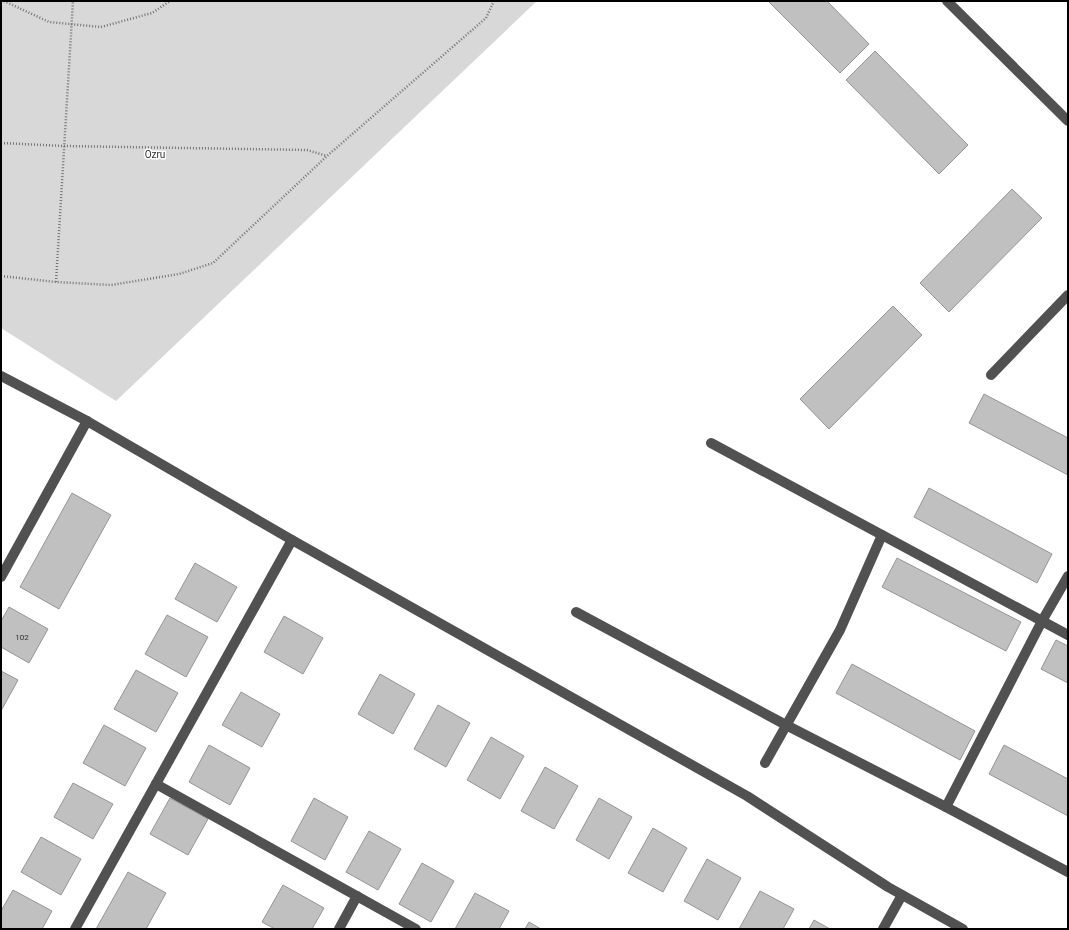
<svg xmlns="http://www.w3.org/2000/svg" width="1069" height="930" font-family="Roboto,sans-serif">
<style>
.green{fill:#d8d8d8}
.building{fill:#c0c0c0;stroke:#959595}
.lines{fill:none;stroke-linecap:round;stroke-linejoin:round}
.path{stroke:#737373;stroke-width:2.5;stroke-dasharray:1 2;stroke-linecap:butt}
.minor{stroke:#515151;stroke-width:10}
.labels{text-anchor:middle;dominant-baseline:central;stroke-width:3;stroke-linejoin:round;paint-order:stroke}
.number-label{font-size:8px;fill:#303030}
.park-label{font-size:10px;fill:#2f2f2f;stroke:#fff}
</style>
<rect width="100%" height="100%" fill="#fff"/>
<path class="green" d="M1 1H537L116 401 1 328Z"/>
<g class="building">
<path d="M768 1H827L869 44 840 73Z"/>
<path d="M875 51 968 145 939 174 846 80Z"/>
<path d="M1012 189 1042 218 949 312 920 283Z"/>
<path d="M893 306 922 335 829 429 800 399Z"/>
<path d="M984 394 1068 438V475L969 423Z"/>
<path d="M929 488 1052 554 1037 583 914 517Z"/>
<path d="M72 493 111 515 59 609 20 587Z"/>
<path d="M897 558 1021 622 1006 651 882 587Z"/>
<path d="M195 563 237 587 217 622 175 599Z"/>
<path d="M9 607 48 629 29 663 1 647V621Z"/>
<path d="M167 615 208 637 186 677 145 654Z"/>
<path d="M284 616 323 638 303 674 264 652Z"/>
<path d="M1056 640 1068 646V683L1041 669Z"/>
<path d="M852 664 975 731 960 760 836 693Z"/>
<path d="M136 670 178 693 156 732 114 709Z"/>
<path d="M1 671 18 680 1 711Z"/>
<path d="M380 674 415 694 393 734 358 714Z"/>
<path d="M241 692 280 714 262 747 222 725Z"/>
<path d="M438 705 470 723 446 767 414 749Z"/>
<path d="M104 725 146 748 125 786 83 763Z"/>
<path d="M491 737 524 756 500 799 467 780Z"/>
<path d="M209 745 250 768 230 805 189 782Z"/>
<path d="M1004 745 1068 779V816L989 774Z"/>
<path d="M545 767 578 786 554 829 521 811Z"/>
<path d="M73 783 113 804 93 839 54 817Z"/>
<path d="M170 798 208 819 188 855 150 834Z"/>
<path d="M314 798 348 817 325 860 291 841Z"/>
<path d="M599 798 632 817 609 859 576 840Z"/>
<path d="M653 828 687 848 663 892 628 873Z"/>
<path d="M369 831 401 849 378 890 346 872Z"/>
<path d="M41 837 81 859 61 895 21 872Z"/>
<path d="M707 859 741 878 718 920 684 901Z"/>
<path d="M422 863 454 881 431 922 399 904Z"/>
<path d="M128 872 166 893 146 929H96Z"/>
<path d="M283 885 324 908 312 929H275L262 922Z"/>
<path d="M13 890 52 911 42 929H1V911Z"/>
<path d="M760 891 794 909 783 929H739Z"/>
<path d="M475 893 509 911 499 929H455Z"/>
<path d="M814 920 830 929H809Z"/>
<path d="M529 922 541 929H525Z"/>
</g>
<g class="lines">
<g class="path">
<path d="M4 1 49 22 101 27 152 13 170 1"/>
<path d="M1 143 64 146 307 150 327 156"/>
<path d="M1 276 56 282 111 285 179 274 213 263 327 156 486 18 494 1"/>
<path d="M56 282 73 1"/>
</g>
<g class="minor">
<path d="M947 1 1068 121"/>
<path d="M991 375 1068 295"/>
<path d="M1 376 87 421 292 540 747 796 888 887 963 929"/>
<path d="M711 443 1068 635"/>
<path d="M1 577 87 421"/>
<path d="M576 612 786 725 946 807 1068 872"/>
<path d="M765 763 840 630 882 535"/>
<path d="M156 784 416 929"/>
<path d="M946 807 1042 621 1068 576"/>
<path d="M75 929 292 540"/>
<path d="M339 929 357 896"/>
<path d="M883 929 902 895"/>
</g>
</g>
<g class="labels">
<g class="number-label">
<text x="22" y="637">102</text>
</g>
<g class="park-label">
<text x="155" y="154">Ozru</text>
</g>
</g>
<rect width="1069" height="930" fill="none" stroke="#000000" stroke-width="4"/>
</svg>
